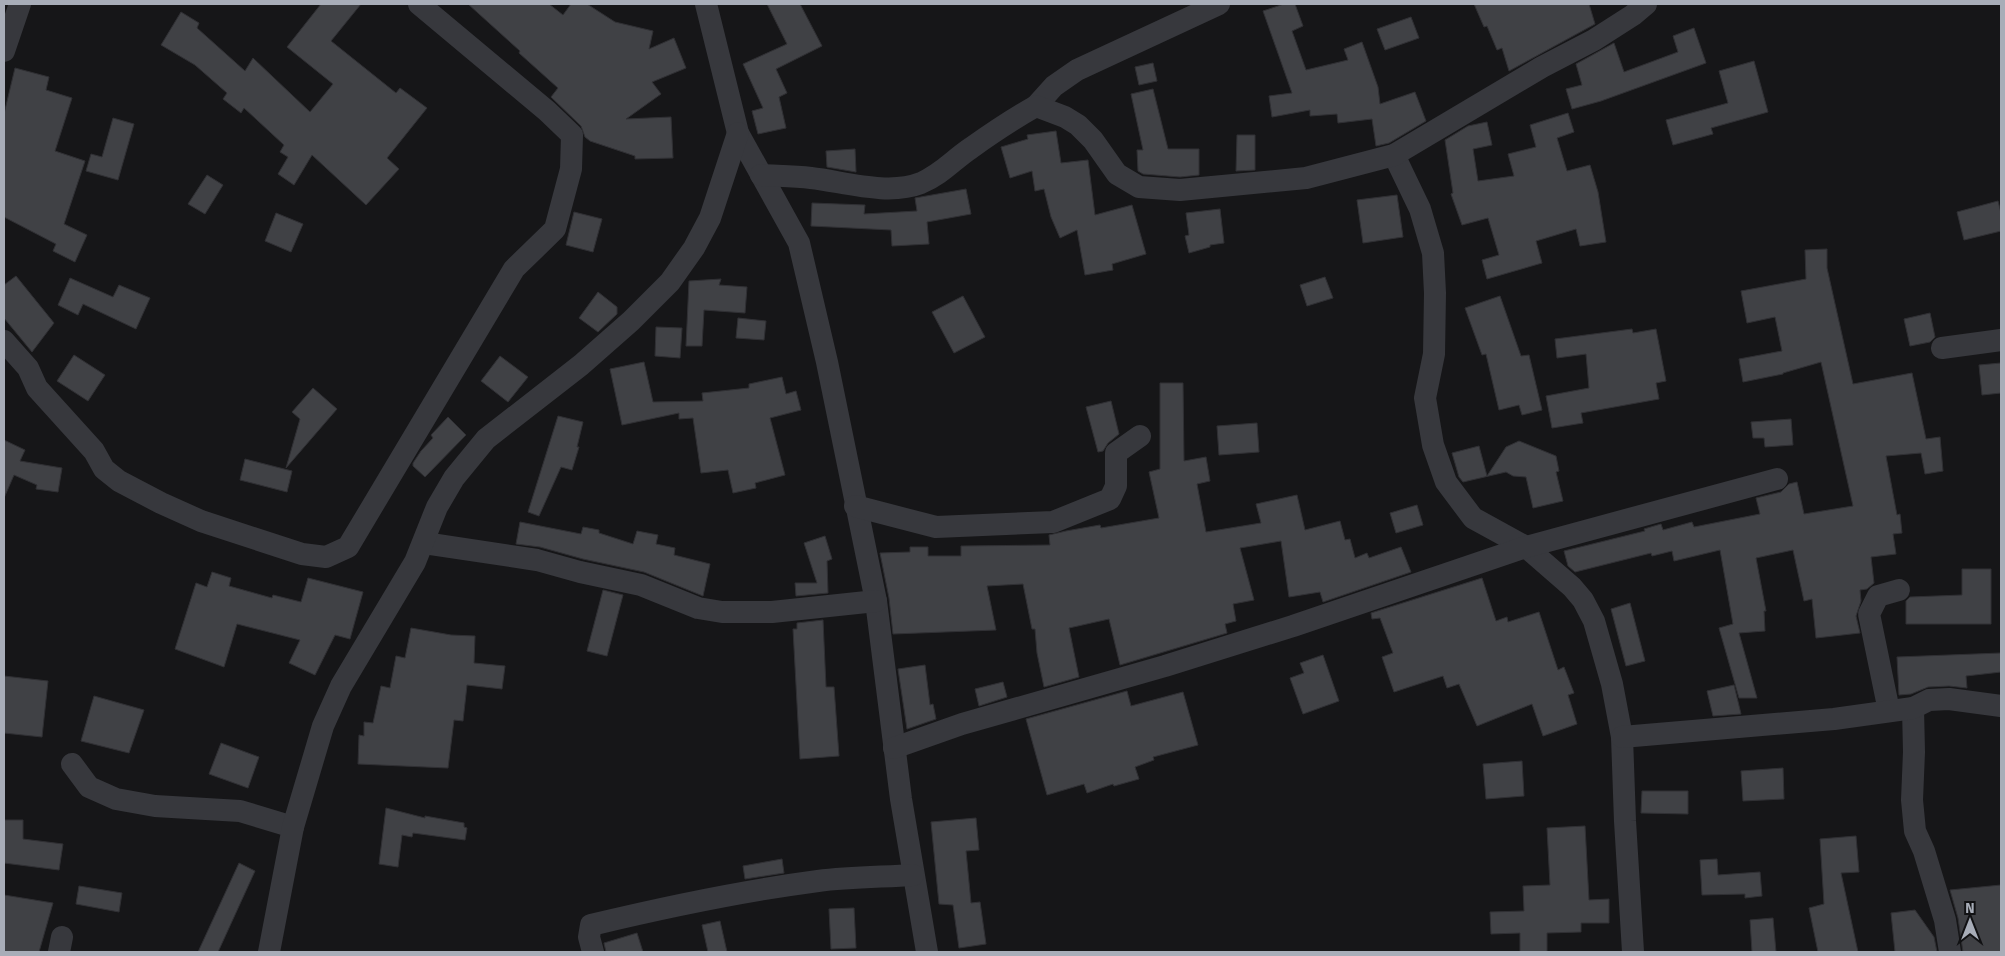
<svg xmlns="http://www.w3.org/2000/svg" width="2005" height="956" font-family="'Fira Sans',sans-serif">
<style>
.building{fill:#404145;stroke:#303034}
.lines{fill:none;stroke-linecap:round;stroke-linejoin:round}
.street{stroke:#37383d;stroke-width:22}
</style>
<rect width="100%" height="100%" fill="#161618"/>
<g class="building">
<path d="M321 4H361L331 41 396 93 400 88 427 108 387 158 399 169 366 205 312 155 294 185 278 174 288 157 280 152 284 145 244 108 241 113 223 99 227 93 195 65 161 45 181 12 199 23 197 28 245 71 253 58 310 112 333 84 287 47Z"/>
<path d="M468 4H549L563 15 571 4H587L615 22 653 31 649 49 674 38 686 68 652 82 661 94 626 119 671 117 673 158 635 159V156L590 141 585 137 581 126 551 97 558 88 519 53 520 51Z"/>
<path d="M767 4H800L822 46 776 69 787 93 779 97 786 128 758 134 752 111 763 108 743 64 787 44Z"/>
<path d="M1284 4H1295L1303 26 1292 31 1306 70 1348 60 1344 49 1362 42 1378 87 1380 104 1415 92 1426 121 1389 143 1376 146 1372 119 1338 123 1337 114 1310 116V110L1272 117 1269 96 1292 93 1263 11Z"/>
<path d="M1474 4H1589L1595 24 1509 71 1502 48 1497 50 1487 26 1484 27Z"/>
<path d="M1411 17 1419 38 1385 50 1377 29Z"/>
<path d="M1694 28 1706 63 1601 101 1572 109 1566 89 1582 85 1576 64 1614 43 1624 72 1678 52 1673 36Z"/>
<path d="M1754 61 1768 112 1711 128 1713 134 1673 145 1666 120 1728 103 1719 71Z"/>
<path d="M1153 63 1157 81 1139 85 1135 67Z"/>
<path d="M15 68 49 77 46 90 72 98 55 151 85 161 64 224 87 235 75 262 53 251 56 244 4 217V114Z"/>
<path d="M1153 89 1168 149H1199V175L1180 177 1143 174 1138 171 1137 150H1143L1131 94Z"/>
<path d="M1568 113 1574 132 1557 138 1567 171 1590 165 1598 192 1606 242 1580 246 1576 229 1536 241 1542 263 1487 279 1482 260 1499 255 1488 218 1462 225 1451 194 1453 193 1445 140 1468 126 1487 122 1492 145 1473 149 1478 181 1514 176 1508 154 1536 147 1530 125Z"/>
<path d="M113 118 134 124 118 180 86 171 91 154 102 157Z"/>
<path d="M1056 131 1061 163 1088 160 1095 215 1132 205 1146 254 1112 264 1113 270 1085 275 1077 230 1060 238 1051 217 1044 189 1035 191 1032 171 1010 178 1001 147 1028 139 1027 135Z"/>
<path d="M1237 135H1255V170L1236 171Z"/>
<path d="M855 149 856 172 827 167 826 151Z"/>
<path d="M207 175 223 185 205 214 188 204Z"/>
<path d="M966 189 971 214 927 222 929 244 892 246 891 230 811 226 812 203 865 205 864 214 917 211 915 198Z"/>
<path d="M1397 195 1403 237 1363 243 1357 200Z"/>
<path d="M1998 201 2001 213V231L1964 240 1957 212Z"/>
<path d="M1220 209 1224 243 1210 245V247L1189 253 1185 236 1189 235 1186 213Z"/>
<path d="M574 212 602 219 593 252 566 245Z"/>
<path d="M276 213 303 224 291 252 265 241Z"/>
<path d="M1827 249V268L1853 384 1912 373 1926 439 1940 437 1943 471 1925 474 1921 453 1886 456 1897 515 1900 514 1902 533 1893 534 1896 554 1871 557 1874 583 1867 589 1860 590 1861 601 1856 616 1860 633 1816 638 1812 599 1804 601 1793 550 1756 558 1766 611H1764L1765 631 1739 633 1757 698H1739L1719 628 1733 624 1720 550 1674 561 1672 551 1652 556 1651 553 1575 572 1568 566 1564 551 1645 531 1644 529 1661 524 1663 530 1692 522 1694 527 1760 514 1756 498 1781 492 1789 484 1797 482 1804 514 1853 506 1821 362 1783 373V374L1743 382 1739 359 1782 351 1775 317 1747 323 1741 291 1806 279 1805 250Z"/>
<path d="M16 276 54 323 32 352 4 318V285Z"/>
<path d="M1325 277 1333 298 1307 306 1300 285Z"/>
<path d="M70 278 113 297 119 285 150 298 136 329 83 304 78 315 58 305Z"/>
<path d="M721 279 719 285 747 287 745 313 704 310 702 346H686L689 281Z"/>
<path d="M598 292 617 307V314L598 332 579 318Z"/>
<path d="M963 296 985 337 954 353 932 312Z"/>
<path d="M1500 296 1521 356 1529 355 1542 410 1522 415 1519 405 1499 410 1486 354 1482 355 1465 308Z"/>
<path d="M1930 313 1935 337 1930 342 1910 346 1904 319Z"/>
<path d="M738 318 766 321 764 340 736 338Z"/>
<path d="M656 327 682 328 680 358 655 356Z"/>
<path d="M1632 329 1633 333 1656 329 1666 381 1656 383 1659 399 1581 413 1583 423 1552 428 1546 396 1589 388 1586 354 1557 358 1555 339Z"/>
<path d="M74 355 105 375 88 401 57 381Z"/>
<path d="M500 356 528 377 508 402 481 381Z"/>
<path d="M644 362 653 402 703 401 702 393 749 388V384L782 377 786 394 796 391 801 410 770 418 785 475 755 483 756 488 733 493 728 470 701 473 693 418 679 419V413L622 425 610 369Z"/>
<path d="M2001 363V393L1982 395 1979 365Z"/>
<path d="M1160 383H1183L1184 461 1206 457 1210 481 1197 484 1206 532 1261 523 1256 504 1297 495 1305 530 1340 521 1345 540 1350 539 1355 558 1367 553 1369 558 1401 547 1411 572 1323 602 1320 592 1289 597 1281 541 1240 548 1254 600 1233 604 1236 621 1225 624 1227 633 1120 665 1109 619 1069 628 1079 677 1044 687 1037 653 1035 629H1032L1023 584 987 586 996 630 893 634 889 598 880 553 910 552V547H928V556H961V546L1050 545 1049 535 1066 531 1100 525 1101 528 1159 518 1149 472 1160 469Z"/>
<path d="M313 388 337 409 286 468 300 419 292 412Z"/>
<path d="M1111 401 1119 434 1108 443 1103 451 1098 452 1086 407Z"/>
<path d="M558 416 583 422 577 447H579L572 470 561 467 539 516 528 512Z"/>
<path d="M448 417 466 435 425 477 413 466V463L421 451 433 438 431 435Z"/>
<path d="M1791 419 1793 445 1765 447 1764 438H1753L1751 422Z"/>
<path d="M1257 423 1259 452 1219 455 1217 426Z"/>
<path d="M4 440 25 450 20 461 62 468 58 492 36 489 37 485 14 475 4 498Z"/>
<path d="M1519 441 1556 456 1559 471 1556 472 1563 501 1533 508 1526 477 1513 476 1506 472 1463 482 1459 477 1452 453 1479 446 1487 476 1506 447Z"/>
<path d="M245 459 292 471 287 492 240 480Z"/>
<path d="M1417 505 1423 525 1396 533 1390 513Z"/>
<path d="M520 522 581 534 583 527 599 530V533L633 544 637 531 658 535 656 544 675 548 674 555 710 564 703 596 644 572 583 559 540 547 516 544Z"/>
<path d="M825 536 832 559 827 561 828 593 796 596 795 583H817L804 543Z"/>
<path d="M1962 569H1991V624H1906V601L1910 597 1962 595Z"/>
<path d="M212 572 231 578 229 586 272 598 273 595 301 602 308 578 363 592 350 639 335 635 315 675 289 663 300 640 237 624 224 667 175 649 196 583 207 587Z"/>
<path d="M1482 578 1496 621 1507 617 1508 622 1539 612 1558 670 1564 667 1574 693 1568 695 1577 724 1543 736 1532 704 1477 726 1459 684 1447 688 1443 676 1394 692 1382 657 1393 653 1380 618 1372 619 1371 613Z"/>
<path d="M603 590 623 595 607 656 587 651Z"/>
<path d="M1630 603 1645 661 1626 666 1611 609Z"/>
<path d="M823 620 826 687H834L839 756 800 759 793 629H797V623Z"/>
<path d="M411 628 451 635 475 636 474 663 505 666 502 689 467 685 463 721 454 720 448 768 358 764 359 735 364 736V722L373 723 381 686 390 688 396 656 405 658Z"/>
<path d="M2001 653V672L1966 676 1967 688 1949 686 1928 687 1911 694 1899 695 1897 657Z"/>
<path d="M1323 655 1339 701 1303 714 1290 678 1304 673 1300 663Z"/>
<path d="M925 665 930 705 933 704 936 719 907 729 898 669Z"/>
<path d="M4 676 48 681 42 737 4 733Z"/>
<path d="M1003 682 1007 697 979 706 975 689Z"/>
<path d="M1734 685 1741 714 1713 716 1707 691Z"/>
<path d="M1127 691 1131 706 1183 692 1198 745 1153 757 1154 760 1135 767 1139 779 1114 786 1113 784 1087 793 1084 784 1047 795 1026 719Z"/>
<path d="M94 696 144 710 129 753 81 741Z"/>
<path d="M221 743 259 757 248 788 209 774Z"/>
<path d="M1522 761 1524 796 1486 799 1483 764Z"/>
<path d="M1783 768 1784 799 1743 801 1741 771Z"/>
<path d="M1642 791H1688V814L1641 813Z"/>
<path d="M386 808 425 818V816L464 823V827L467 828 465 840 413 833 412 837 402 835 398 867 379 864Z"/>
<path d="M976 818 979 850 966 851 971 903 980 902 986 944 959 948 953 905 939 904 931 822Z"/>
<path d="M4 820H23V839L63 844 59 870 4 863Z"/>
<path d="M1585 826 1589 900 1609 899V923H1581V932L1547 933V952H1520V933L1491 934 1490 912 1524 911 1523 886 1550 885 1547 828Z"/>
<path d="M1856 836 1859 872 1841 873 1858 952H1818L1809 908 1824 904 1820 839Z"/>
<path d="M782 859 784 873 745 879 743 866Z"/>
<path d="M1717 859 1718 875 1760 872 1762 896 1745 898V894L1702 895 1700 860Z"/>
<path d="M239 863 255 871 218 952H198Z"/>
<path d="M2001 885V952H1963L1958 918 1950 890Z"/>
<path d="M79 886 122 893 119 912 76 904Z"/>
<path d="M4 895 53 903 39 952H4Z"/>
<path d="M854 908 856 948 831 949 829 909Z"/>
<path d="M1915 910 1934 937 1937 952H1895L1891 913Z"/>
<path d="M1773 918 1776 952H1752L1750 920Z"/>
<path d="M720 921 727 952H708L702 925Z"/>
<path d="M637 933 643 952H606L604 943Z"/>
</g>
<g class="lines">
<g class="street">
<path d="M706 4 738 133 799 243 827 362 876 601 901 799 927 952"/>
<path d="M4 51 20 4"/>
<path d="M1036 106 1054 86 1077 70 1219 4"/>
<path d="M1394 155 1420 209 1433 253 1435 293 1434 354 1425 398 1433 445 1446 482 1473 518 1526 547 1572 587 1583 600 1594 621 1612 684 1622 737 1625 821 1633 952"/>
<path d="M761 175C777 176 794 176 811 178 845 182 888 196 921 183 942 174 953 160 971 148 992 133 1013 119 1036 106L1065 117 1078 125 1093 140 1117 174 1139 187 1180 190 1306 178 1394 155 1542 67 1594 40 1633 15 1646 4"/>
<path d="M4 341 28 368 37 388 94 451 104 469 119 481 161 503 201 521 302 554 326 557 348 547 514 269 555 229 571 169 572 135 547 111 419 4"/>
<path d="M1942 348 2001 340"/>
<path d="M855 506 936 527 1053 522 1110 499 1116 486V453L1140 436"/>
<path d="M424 543 537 560 580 572 641 585 698 608 722 612H772L876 601"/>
<path d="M1913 708 1914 752 1912 800 1915 831 1924 851 1945 920 1950 952"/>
<path d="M1889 711 1869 614 1878 596 1899 590"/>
<path d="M1622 737 1834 719 1913 708 1929 700 1949 699 2001 706"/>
<path d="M894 748 962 724 1165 666 1293 626 1526 547 1777 479"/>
<path d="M72 764 89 787 116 799 155 806 240 811 293 827"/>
<path d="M59 952 62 937"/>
<path d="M269 952 293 827 323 726 341 686 415 562 437 507 454 478 486 439 581 365 631 321 670 282 694 248 710 218 738 133"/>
<path d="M593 952 589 937 591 925C666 907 742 891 818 881 849 877 882 877 913 875"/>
</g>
</g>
<rect width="2005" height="956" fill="none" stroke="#a8adb8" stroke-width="10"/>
<g transform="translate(1970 921)" stroke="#111113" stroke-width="4" paint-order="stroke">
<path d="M0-4L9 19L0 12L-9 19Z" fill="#a8adb8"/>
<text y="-8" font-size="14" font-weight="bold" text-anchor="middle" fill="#a8adb8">N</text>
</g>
</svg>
